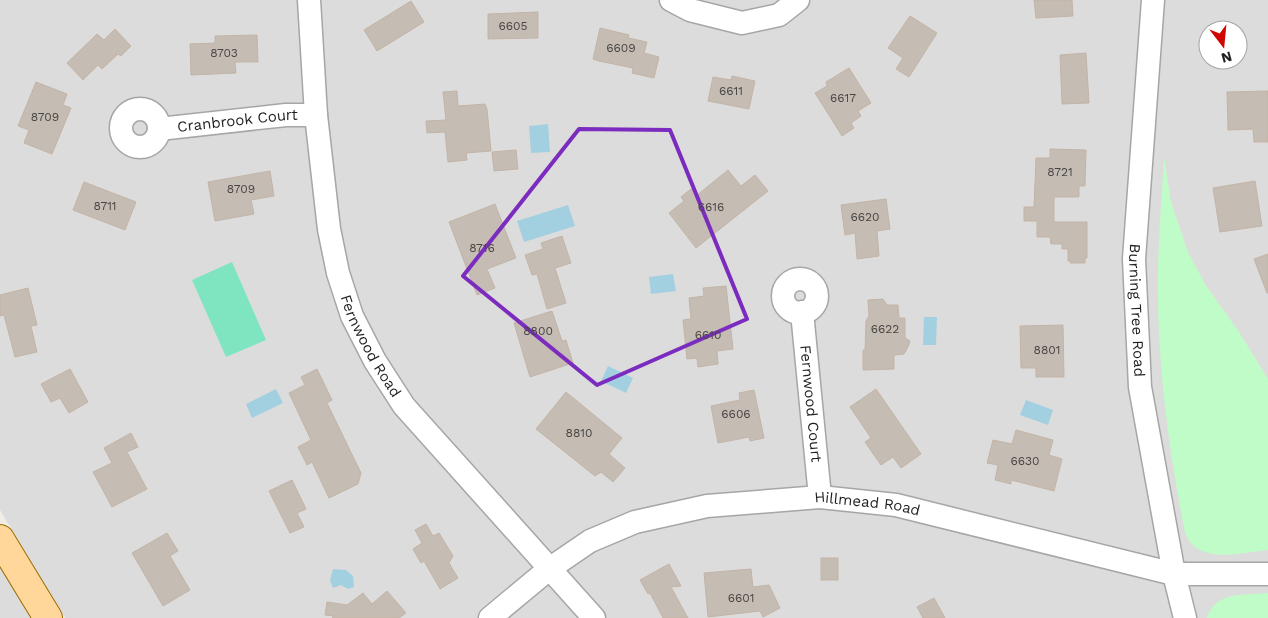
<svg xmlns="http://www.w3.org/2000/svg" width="1268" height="618" font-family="'Work Sans',sans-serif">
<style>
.residential{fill:#dddcdc;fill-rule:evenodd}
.park{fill:#c0fcc7}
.pitch{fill:#7fe4c0}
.water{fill:#a3d0e0}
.building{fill:#c5bcb4;stroke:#c3b4a6}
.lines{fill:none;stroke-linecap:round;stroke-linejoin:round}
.minor-casing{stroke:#a6a6a6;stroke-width:25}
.major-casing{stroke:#9a6c00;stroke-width:30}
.minor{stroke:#fff;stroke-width:22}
.major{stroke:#ffd79b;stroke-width:28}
.marked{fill:none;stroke:#7b2cbf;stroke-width:4;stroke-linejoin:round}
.labels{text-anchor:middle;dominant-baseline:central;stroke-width:4;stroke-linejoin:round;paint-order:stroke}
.number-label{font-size:12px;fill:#484644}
.street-label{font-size:15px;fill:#1f1f1f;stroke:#fff}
</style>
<rect width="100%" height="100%" fill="#f0ede5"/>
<g class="residential">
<path d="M0 0H1268V618H65L0 510ZM1208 30H1238V60H1208Z"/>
<path d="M0 565 32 618H0Z"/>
</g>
<g class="park">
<path d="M1164 157 1171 202 1188 252 1205 284 1239 332 1268 379V550C1241 553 1197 565 1185 533 1168 446 1156 356 1158 268 1159 231 1162 194 1164 157Z"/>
<path d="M1268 593V618H1207C1216 590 1244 596 1268 593Z"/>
</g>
<path class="pitch" d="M232 262 266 340 226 357 192 280Z"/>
<g class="water">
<path d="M548 124 550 152 531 153 529 126Z"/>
<path d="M568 205 575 226 524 242 517 221Z"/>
<path d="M673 274 676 291 651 294 649 277Z"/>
<path d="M924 317H937L936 345H923Z"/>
<path d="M608 366 633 378 626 393 601 381Z"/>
<path d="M276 389 283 403 252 418 246 404Z"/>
<path d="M1026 400 1053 410 1048 425 1020 415Z"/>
<path d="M333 569 346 570 353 576 354 587 348 589 341 585 333 588 330 580Z"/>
</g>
<g class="building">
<path d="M1034 0H1072L1073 16 1036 18Z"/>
<path d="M411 1 424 22 377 51 364 30Z"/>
<path d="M538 12V38L488 39V14Z"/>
<path d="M910 16 937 33 909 77 896 69 903 58 888 48Z"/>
<path d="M600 28 629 35 628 38 647 42 644 53 659 57 654 78 632 73 633 68 599 61 593 59Z"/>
<path d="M115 29 131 46 121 56 118 54 102 69 98 65 83 80 67 63 97 34 104 40Z"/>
<path d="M257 35 258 62H235L236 73 191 75 190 44 215 43V36Z"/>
<path d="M1086 53 1089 103 1062 104 1060 55Z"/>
<path d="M849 68 871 103 858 111 861 116 851 123 854 128 842 136 815 93 827 86 826 82Z"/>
<path d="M732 76 755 81 749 109 708 101 713 77 731 80Z"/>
<path d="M36 82 67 94 63 105 71 108 52 154 24 143 29 130 18 126Z"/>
<path d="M457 91 458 106 485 104 487 109 491 151 466 153 467 160 448 162 445 132 427 133 426 121 446 120 443 92Z"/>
<path d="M1268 91V142H1254L1253 129 1228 130 1227 92Z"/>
<path d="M1050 149 1086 150 1085 186H1079V197H1054V222H1087V258H1085V263H1070L1071 261H1068V249H1062V244H1051L1050 237H1037V221H1024V207H1034L1036 158H1050Z"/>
<path d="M516 150 518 169 494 171 492 152Z"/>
<path d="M728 170 741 186 755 175 768 191 696 248 669 213 684 201 681 197 691 189 696 196Z"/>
<path d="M270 171 274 196 251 200 254 214 215 221 208 182Z"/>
<path d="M1255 181 1262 226 1220 232 1213 188Z"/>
<path d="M84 182 136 202 125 230 73 210Z"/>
<path d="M886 199 890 229 877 231 879 256 857 259 855 233 845 235 841 205Z"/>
<path d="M495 204 516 258 487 269 495 288 477 295 449 222Z"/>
<path d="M562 236 571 263 555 268 566 303 547 309 537 274 532 275 525 255 543 249 541 243Z"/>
<path d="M1268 254V293H1267L1254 259Z"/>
<path d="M726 286 733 349 717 351 718 364 698 367 697 358 687 359 683 320 691 319 689 298 704 296 703 288Z"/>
<path d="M28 288 37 325 31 326 37 352 15 357 4 315 0 316V295Z"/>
<path d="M883 299 887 305H898L899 318H905V338L910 341 908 347 904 354 894 355V369L863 370V350H865L866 321 869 316 868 300Z"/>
<path d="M552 311 562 341 566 340 573 363 530 377 514 323Z"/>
<path d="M1063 325 1064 377H1036V368H1021L1020 326Z"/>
<path d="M70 369 88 402 69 413 60 398 51 402 41 384Z"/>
<path d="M317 369 332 400 327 403 361 473 358 484 329 498 312 462 307 465 298 447 311 440 289 393 305 385 301 377Z"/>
<path d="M876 389 921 454 901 468 893 457 881 465 865 442 871 438 850 407Z"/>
<path d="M754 390 764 438 750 441 749 437 718 443 711 406 740 400 739 393Z"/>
<path d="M566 392 622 438 609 454 625 468 613 482 601 472 595 476 536 429Z"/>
<path d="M1016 430 1053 440 1049 455 1062 459 1054 491 1011 480V484L995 480 998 465 987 463 993 440 1012 444Z"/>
<path d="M131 433 138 447 127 452 147 489 112 507 93 472 112 463 104 448Z"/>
<path d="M292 480 306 509 297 513 304 527 290 533 269 491Z"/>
<path d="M426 524 433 536 439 533 453 556 449 563 458 578 440 589 424 561 421 563 413 549 422 543 415 530Z"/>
<path d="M167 533 178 551 170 556 190 590 163 606 132 553Z"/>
<rect x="821" y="558" width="17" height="22"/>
<path d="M669 564 681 586 671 587 688 618H663L650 593 648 594 640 580Z"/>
<path d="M751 569 753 587 769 585 780 608 763 617 760 611 708 617 704 573Z"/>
<path d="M387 591 406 613 399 618H332L334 616 325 615 327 602 347 605 363 593 372 604Z"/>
<path d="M934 598 945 618H923L917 607Z"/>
</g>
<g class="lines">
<g class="minor-casing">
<g id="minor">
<path id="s1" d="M309 0 316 115 329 229 338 273 352 316 375 361 404 406 594 618"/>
<path d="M671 0 690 10 742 23 779 15 798 0"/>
<path id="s2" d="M1153 0 1134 259 1140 387 1174 574 1185 618"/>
<circle cx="140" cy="128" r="19"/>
<path id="s3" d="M159 129 286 115H316"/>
<circle cx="800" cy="296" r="17"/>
<path id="s4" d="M802 312 820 497"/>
<path id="s5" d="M490 618 549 569 590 541 635 522 707 506 820 497 896 505 1174 574H1268"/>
</g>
</g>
<g class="major-casing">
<path id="major" d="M0 539 48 618"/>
</g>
<use href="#minor" class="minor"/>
<use href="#major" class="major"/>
</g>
<path class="marked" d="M579 129 670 130 747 319 597 385 463 276Z"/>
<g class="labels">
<g class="number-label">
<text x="513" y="26">6605</text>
<text x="621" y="48">6609</text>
<text x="224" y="53">8703</text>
<text x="731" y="91">6611</text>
<text x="843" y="98">6617</text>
<text x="45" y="117">8709</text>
<text x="1060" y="172">8721</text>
<text x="241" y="189">8709</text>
<text x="105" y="206">8711</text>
<text x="711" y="207">6616</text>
<text x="865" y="217">6620</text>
<text x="482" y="248">8716</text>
<text x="885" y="329">6622</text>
<text x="538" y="331">8800</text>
<text x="708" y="335">6610</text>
<text x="1047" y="350">8801</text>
<text x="736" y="414">6606</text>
<text x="579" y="433">8810</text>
<text x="1025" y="461">6630</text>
<text x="741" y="598">6601</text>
</g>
<g class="street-label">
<text stroke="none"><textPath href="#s3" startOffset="79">Cranbrook Court</textPath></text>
<text stroke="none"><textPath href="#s2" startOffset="311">Burning Tree Road</textPath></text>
<text stroke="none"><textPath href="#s1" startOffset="355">Fernwood Road</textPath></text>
<text stroke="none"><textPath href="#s4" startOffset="92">Fernwood Court</textPath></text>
<text stroke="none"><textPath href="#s5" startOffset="410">Hillmead Road</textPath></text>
</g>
</g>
<g transform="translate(1223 45) rotate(164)"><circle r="24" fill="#ffffff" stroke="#a5a5a5"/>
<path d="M0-4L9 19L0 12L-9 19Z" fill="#ce0700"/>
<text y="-8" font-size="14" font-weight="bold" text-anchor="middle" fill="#1f1f1f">N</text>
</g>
</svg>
